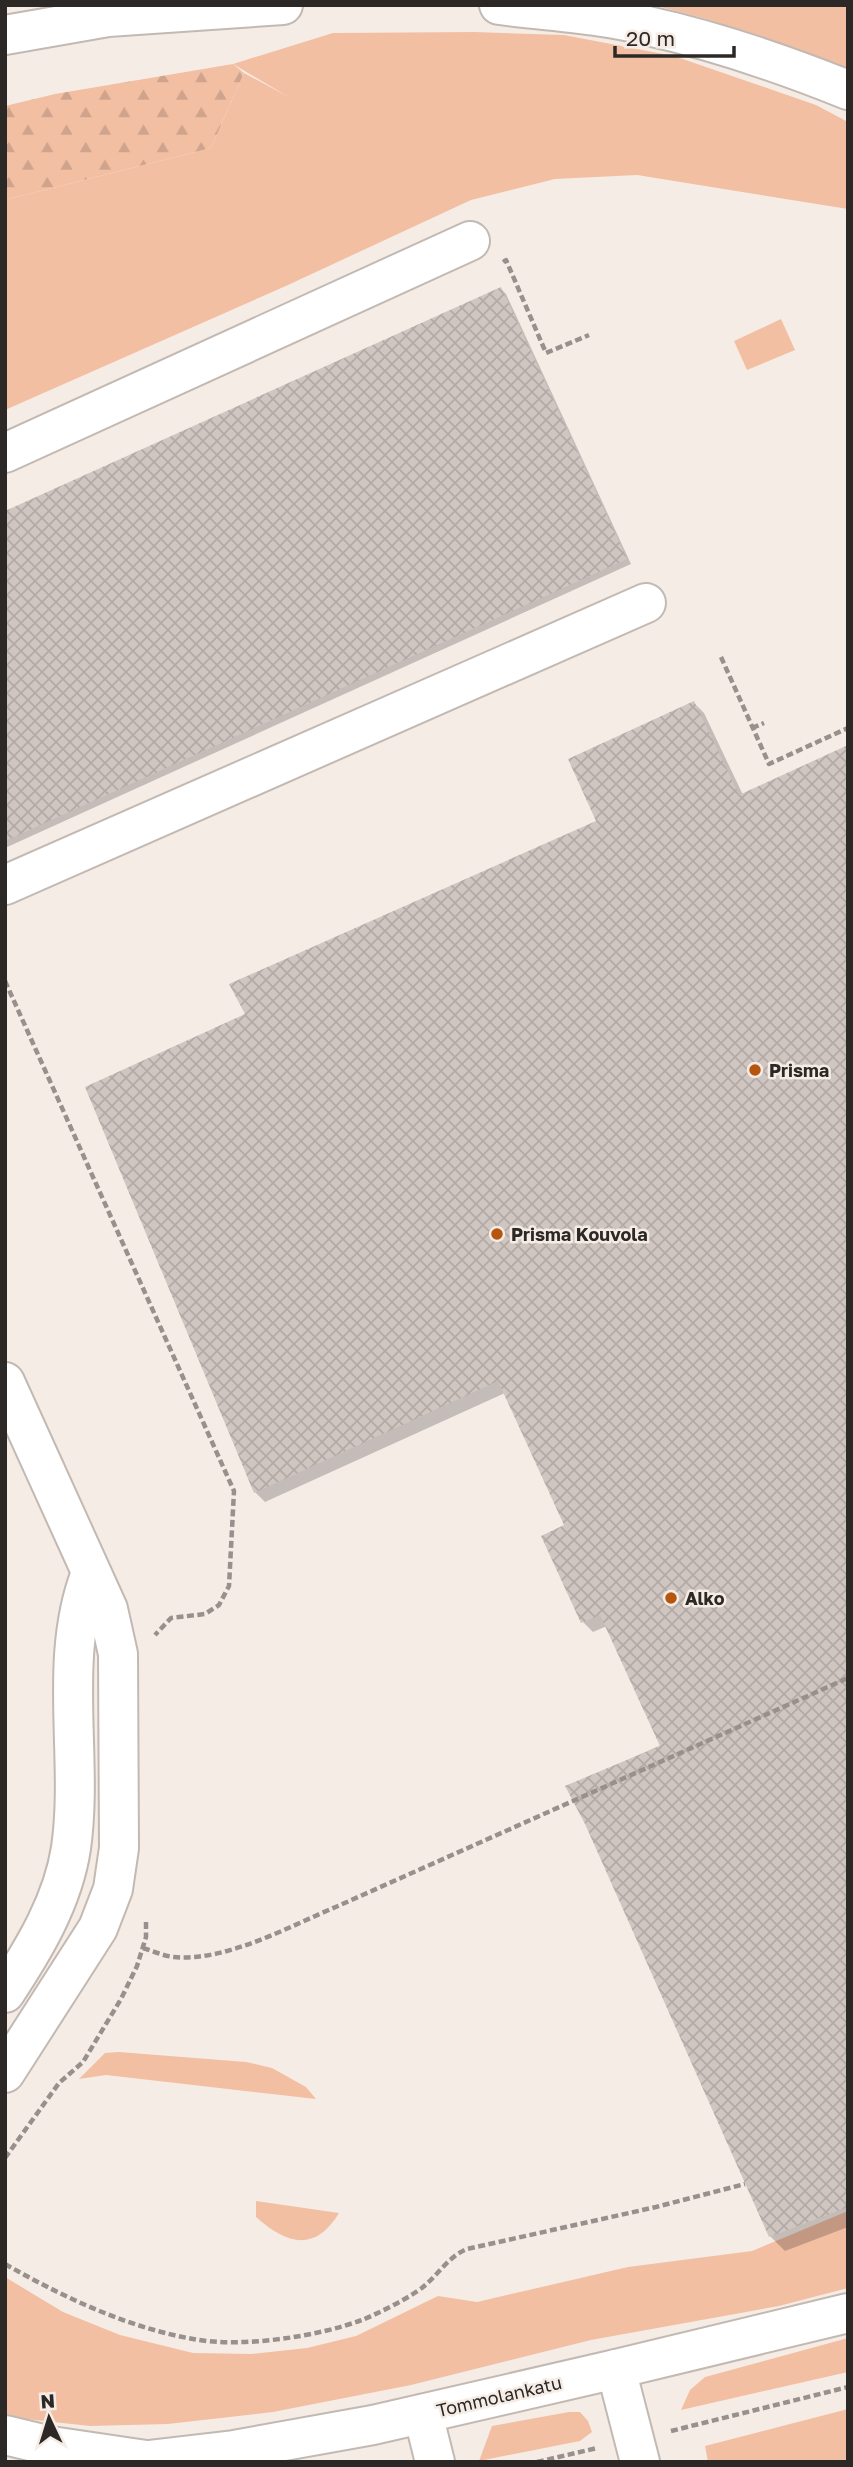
<svg xmlns="http://www.w3.org/2000/svg" width="853" height="2467" font-family="'Golos Text',sans-serif">
<style>
.grass{fill:#f3bfa3}
.forest{fill:url(#forest-firs)}
.shadow{fill:#0003}
.building{fill:url(#building-cross-hatch)}
.lines{fill:none;stroke-linecap:round;stroke-linejoin:round}
.minor-casing{stroke:#c3b9b3;stroke-width:42}
.highway-casing{stroke:#c3b9b3;stroke-width:42}
.path{stroke:#98908c;stroke-width:4.5;stroke-dasharray:7 3.5;stroke-linecap:butt}
.minor{stroke:#fff;stroke-width:38}
.highway{stroke:#fff;stroke-width:38}
.poi-dot{fill:#b5550e;stroke:#f6ece6;stroke-width:2.5}
.labels{text-anchor:middle;dominant-baseline:central;stroke-width:5;stroke-linejoin:round;paint-order:stroke}
.poi-label{font-size:18px;font-weight:bold;fill:#2c2826;stroke:#f6ece6;text-anchor:start}
.street-label{font-size:18px;fill:#2c2826;stroke:#f6ece6}
</style>
<defs>
<pattern id="forest-firs" width="22" height="20" patternUnits="userSpaceOnUse" patternTransform="scale(1.75)"><rect width="22" height="20" fill="#f3bfa3"/><path d="M5 1l3.5 6h-7zM16 11l3.5 6h-7z" fill="#d0a48c"/></pattern>
<pattern id="building-cross-hatch" width="8" height="8" patternUnits="userSpaceOnUse" patternTransform="scale(1.75)"><rect width="8" height="8" fill="#d0c6c1"/><path d="M0 0l8 8M0 8l8-8" fill="none" stroke="#b3aaa6"/></pattern>
</defs>
<rect width="100%" height="100%" fill="#f6ece6"/>
<g class="grass">
<path d="M653 5H848V68L707 19Z"/>
<path d="M474 32 564 35 674 56 816 105 848 122V209L637 175 555 179 471 200 288 285 5 410V200L211 148 244 73 287 96 233 64 333 33Z"/>
<path d="M781 319 795 350 747 370 734 341Z"/>
<path d="M119 2052 246 2062 272 2068 306 2087 316 2099 106 2075 79 2079 105 2053Z"/>
<path d="M256 2201 339 2213C315 2253 286 2244 256 2217Z"/>
<path d="M848 2211V2288L779 2306 591 2340 411 2385 273 2412 168 2424 90 2426 26 2419 5 2414V2277L63 2312 120 2335 193 2353 251 2354 307 2348 356 2336 438 2296 477 2302 628 2267 752 2251Z"/>
<path d="M848 2338V2372L681 2410 690 2390 705 2377Z"/>
<path d="M848 2409V2462H708L705 2446Z"/>
<path d="M569 2412H580L588 2421 592 2432 580 2441 479 2461 492 2426Z"/>
</g>
<path class="forest" d="M233 64 244 73 211 148 5 200V106L55 94Z"/>
<g class="shadow">
<path d="M501 289 506 294 631 564 5 848V513Z"/>
<path d="M694 703 704 713 743 795 848 747V2227L785 2251 770 2236 587 1823 568 1787 661 1745 607 1626 593 1632 583 1622 566 1526 505 1393 265 1502 255 1492 247 1015 598 821Z"/>
</g>
<g class="building">
<path d="M501 287 627 559 5 841V511Z"/>
<path d="M694 701 739 795 848 745V2207L769 2237 585 1824 565 1786 660 1746 600 1615 581 1623 541 1536 564 1525 498 1381 254 1493 85 1087 245 1014 229 984 596 821 568 759Z"/>
</g>
<g class="lines">
<g class="minor-casing">
<g id="minor">
<path d="M5 453 470 241"/>
<path d="M5 885 646 603"/>
<path d="M5 1382 108 1609 118 1654 119 1848 113 1889 98 1928 5 2073"/>
<path d="M5 1993C34 1949 63 1901 71 1848 84 1758 57 1659 91 1573"/>
<path d="M616 2369 640 2462"/>
<path d="M423 2414 435 2462"/>
<path d="M5 2435 51 2446 146 2460"/>
<path d="M131 2462 234 2450 373 2425 616 2369 848 2313"/>
</g>
</g>
<g class="highway-casing">
<g id="highway">
<path d="M499 5C548 11 600 14 648 26 717 41 783 64 848 90"/>
<path d="M5 35 108 17 283 5"/>
</g>
</g>
<g class="path">
<path d="M503 262 506 260 546 353 589 335"/>
<path d="M721 657 769 764 848 728"/>
<path d="M752 728 764 723"/>
<path d="M5 981 234 1491 229 1586 219 1605 205 1614 171 1618 155 1635"/>
<path d="M143 1948C153 1951 163 1956 174 1957 226 1962 290 1926 338 1906L848 1678"/>
<path d="M5 2158 59 2083 83 2062 121 1999 137 1966 146 1937V1919"/>
<path d="M5 2264C63 2297 126 2327 193 2339 241 2348 316 2337 362 2320 377 2314 411 2297 423 2287 438 2275 449 2256 467 2249L656 2207 745 2184"/>
<path d="M671 2431 848 2387"/>
<path d="M537 2462 597 2448"/>
</g>
<use href="#minor" class="minor"/>
<use href="#highway" class="highway"/>
</g>
<g class="poi-dot">
<circle cx="755" cy="1070" r="7"/>
<circle cx="497" cy="1234" r="7"/>
<circle cx="671" cy="1598" r="7"/>
</g>
<g class="labels">
<g class="poi-label">
<text x="769" y="1070">Prisma</text>
<text x="511" y="1234">Prisma Kouvola</text>
<text x="685" y="1598">Alko</text>
</g>
<g class="street-label">
<text transform="translate(499 2396) rotate(-13)">Tommolankatu</text>
</g>
</g>
<rect width="853" height="2467" fill="none" stroke="#2c2826" stroke-width="14"/>
<g transform="translate(49 2418) rotate(356)" stroke="#f6ece6" stroke-width="5" paint-order="stroke">
<path d="M0-5L12 26L0 18L-12 26Z" fill="#2c2826"/>
<text y="-10" font-size="19" font-weight="bold" text-anchor="middle" fill="#2c2826">N</text>
</g>
<path d="M615 46v10h119v-10" fill="none" stroke="#2c2826" stroke-width="3.5"/>
<text x="626" y="46" font-size="21" fill="#2c2826" stroke="#f6ece6" stroke-width="5" paint-order="stroke">20 m</text>
</svg>
